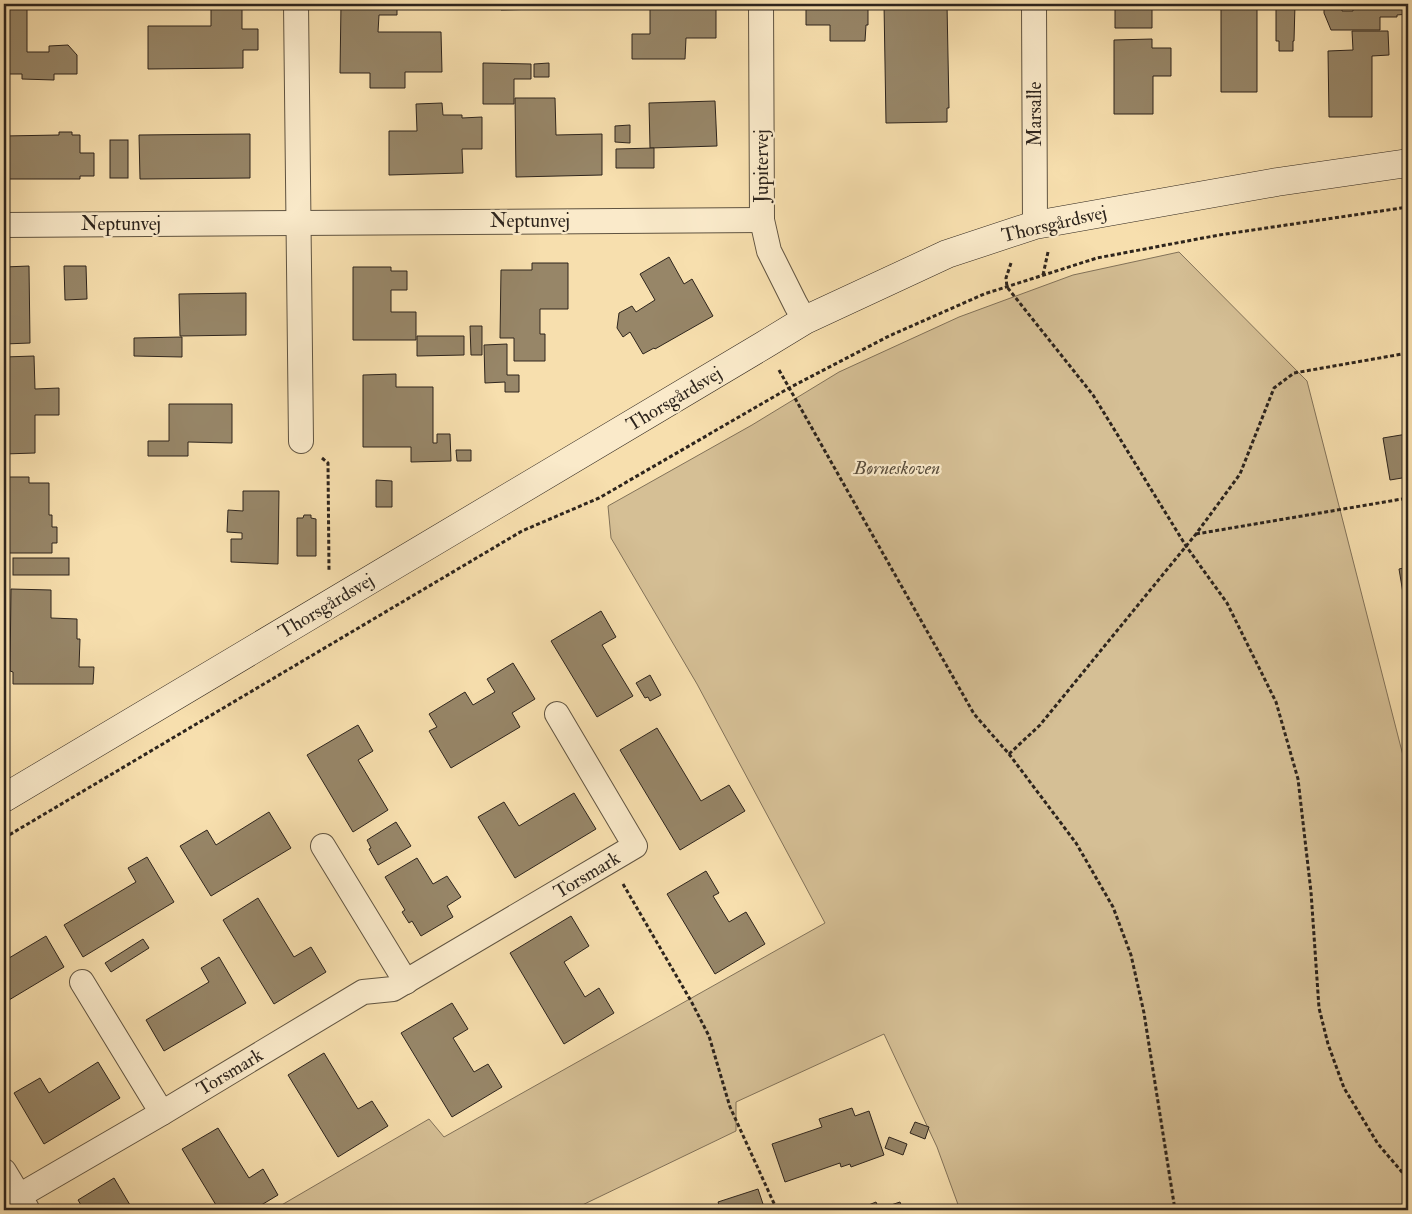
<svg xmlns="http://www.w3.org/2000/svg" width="1412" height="1214" font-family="'IM FELL Double Pica',serif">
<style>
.green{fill:#d5bf95;stroke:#827259}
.building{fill:#978668;stroke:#2e251d}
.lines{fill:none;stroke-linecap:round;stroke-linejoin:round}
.street-casing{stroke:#605441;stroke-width:26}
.secondary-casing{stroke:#2e251d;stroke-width:29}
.path{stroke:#2e251d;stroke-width:3;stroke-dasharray:4 2.5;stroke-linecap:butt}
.street{stroke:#faeaca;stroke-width:24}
.secondary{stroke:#faeaca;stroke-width:28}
.labels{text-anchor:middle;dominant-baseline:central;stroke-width:4.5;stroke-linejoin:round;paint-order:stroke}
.street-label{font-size:19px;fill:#2e251d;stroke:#faeaca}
.park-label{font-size:19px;font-style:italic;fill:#584c3b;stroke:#faeaca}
</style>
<rect width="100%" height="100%" fill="#f7dfae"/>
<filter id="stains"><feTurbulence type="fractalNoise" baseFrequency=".004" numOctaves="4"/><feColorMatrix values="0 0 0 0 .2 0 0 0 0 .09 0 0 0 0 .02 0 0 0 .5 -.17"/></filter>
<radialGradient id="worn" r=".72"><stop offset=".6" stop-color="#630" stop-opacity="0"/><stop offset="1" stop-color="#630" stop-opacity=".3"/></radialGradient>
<path class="green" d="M1179 252 1307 381 1408 775V1210H960L937 1147 884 1034 736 1102V1131L572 1210H273L429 1119 444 1137 825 923 697 684 611 538 608 506 752 425 839 372 959 317 1073 275Z"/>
<g class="building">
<path d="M4 4H27V52H49V46L68 45 77 55V74H54V80L22 79V74H4Z"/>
<path d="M211 4H242V29H258V50H243V68L148 69V26H211Z"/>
<path d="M341 4H397V15H379L378 32H441L442 72H405V88H370V73H340Z"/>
<path d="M501 4H542V9L501 10Z"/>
<path d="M650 4H716V38H686L685 59H632V34H650Z"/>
<path d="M806 4H868V25H866L865 41H830V25H806Z"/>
<path d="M884 4H947L949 108H947V122L886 123Z"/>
<path d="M1115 4H1157H1152V28H1115Z"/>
<path d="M1276 4H1295L1294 41H1293V51H1279V41H1276Z"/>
<path d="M1324 4H1342V11H1353V4H1408V14L1397 15V17H1380V30H1331L1324 13Z"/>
<path d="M1257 5V92H1221V6Z"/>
<path d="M1352 31H1388L1389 55 1372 56V117H1329L1328 51 1353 50Z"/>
<path d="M1152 39V48H1171V76H1153V114H1114V40Z"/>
<path d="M483 63 531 64V79H514V104H483Z"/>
<path d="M549 63V77H534V64Z"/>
<path d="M515 98H555L556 135 602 134V175L516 177Z"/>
<path d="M715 101 717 146 650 148 649 103Z"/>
<path d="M442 103 443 115H462V118L482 117V149H462L463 173 389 175V131H417L416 104Z"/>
<path d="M630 125V143L615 142V126Z"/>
<path d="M59 132H72V135H80V153H94V176H80V179H4V136L59 135Z"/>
<path d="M250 134V178L140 179 139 135Z"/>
<rect x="110" y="140" width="18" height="38"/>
<path d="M654 148V168H616V149Z"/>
<path d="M669 257 684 284 692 279 713 316 655 349 654 348 643 354 630 332 623 337 617 328 619 313 632 306 636 312 655 300 640 274Z"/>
<path d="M532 263H568V309H540V334H545V361H514V338H500L501 270H532Z"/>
<path d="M29 266 30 343 4 344V267Z"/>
<path d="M64 266H86L87 299 65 300Z"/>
<path d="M353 267H391V271H407V290H391V312H416V340H353Z"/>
<path d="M246 293V335L180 336 179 294Z"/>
<path d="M470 326H482V355H471Z"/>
<path d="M417 336H464V355L417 356Z"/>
<path d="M182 337V357L134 356V338Z"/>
<path d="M507 344V375H519V392H505V382L485 383 484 345Z"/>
<path d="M34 356 35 389 59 388V415H35V453L4 454V357Z"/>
<path d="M396 374V387H433V443H437V434H450L451 461 411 462V447H363V375Z"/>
<path d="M169 404H232V443L188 442V456H148V441H169Z"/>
<path d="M1403 413H1408V477L1390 480 1383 438 1407 434Z"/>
<path d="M456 450H471V461H457Z"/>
<path d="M4 477H29V483H49V515H52V527H57V543H52V553H4Z"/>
<path d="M376 480 392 481V507H376Z"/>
<path d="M243 491H279L278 564 231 562V539H242V533L227 532 228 510 243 511Z"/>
<path d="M304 515H311V518L316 519V556H297V518H303Z"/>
<rect x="13" y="558" width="56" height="17"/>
<path d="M1408 567V623L1399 569Z"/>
<path d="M11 589 51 590V618L77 619V639H80L79 667H94L93 684H13V672L10 671Z"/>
<path d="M601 611 616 637 602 645 633 696 597 717 551 641Z"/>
<path d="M513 663 535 699 512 713 520 727 451 768 429 731 437 727 429 714 465 692 473 705 495 692 487 679Z"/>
<path d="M650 675 661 695 650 701 648 697 645 698 636 683Z"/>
<path d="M358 725 373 751 358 760 388 810 353 832 307 755Z"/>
<path d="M657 728 701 801 729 785 745 811 680 850 620 750Z"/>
<path d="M574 793 596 829 515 878 478 817 504 802 519 826Z"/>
<path d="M269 812 291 848 211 896 180 846 207 830 216 845Z"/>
<path d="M396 822 411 846 378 865 369 849 371 848 367 840Z"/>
<path d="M147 857 174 902 83 957 64 925 136 882 128 868Z"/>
<path d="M417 858 433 884 447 876 461 897 447 906 453 917 421 936 412 921 409 923 402 912 405 910 385 877Z"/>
<path d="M706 871 719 893 713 896 729 922 746 912 765 944 715 974 667 894Z"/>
<path d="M258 898 294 957 311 947 326 972 274 1004 223 920Z"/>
<path d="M571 916 589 946 564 962 585 997 599 988 614 1013 564 1044 510 953Z"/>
<path d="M46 936 64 967 4 1003V961Z"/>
<path d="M143 939 149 948 111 972 105 963Z"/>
<path d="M219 957 246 1003 164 1051 146 1020 209 982 201 968Z"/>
<path d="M452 1003 468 1029 453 1038 474 1072 488 1064 502 1087 452 1117 401 1033Z"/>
<path d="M324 1053 358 1109 372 1101 388 1126 338 1157 288 1075Z"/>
<path d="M98 1062 120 1098 44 1144 14 1093 40 1078 49 1093Z"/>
<path d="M852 1108 855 1116 869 1111 884 1155 851 1167 850 1164 841 1167 840 1163 785 1182 772 1144 822 1127 819 1119Z"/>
<path d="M915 1122 929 1127 925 1139 910 1133Z"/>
<path d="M218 1128 249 1178 263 1169 278 1195 253 1210H219L182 1149Z"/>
<path d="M889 1137 907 1144 903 1155 885 1148Z"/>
<path d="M114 1178 133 1210H84L78 1200Z"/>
<path d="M758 1189 765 1210H721L718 1202Z"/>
<path d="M876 1202 879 1209 900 1202 903 1210H868L866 1206Z"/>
</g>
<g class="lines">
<g class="street-casing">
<g id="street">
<path d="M296 4 301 441"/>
<path d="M761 4 762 220 769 251 796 305 805 320"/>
<path d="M1034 4 1035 225"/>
<path d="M4 225 762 220"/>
<path d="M323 846 406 982"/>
<path d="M82 982 162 1113"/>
<path d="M4 1171 27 1209"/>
<path d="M19 1196 162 1113 363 992 393 989 635 846 557 714"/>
</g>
</g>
<g class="secondary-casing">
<path id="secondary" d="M4 798 764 345 805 320 947 254 1035 225 1277 182 1408 163"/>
</g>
<g class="path">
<path d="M1011 263 1006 278 1007 287 1093 395 1186 546 1227 603 1276 702 1298 779 1311 892 1319 1008 1328 1044 1344 1088 1378 1144 1408 1179"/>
<path d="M1043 275 1048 252"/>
<path d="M779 370 974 714 1009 754 1076 843 1113 907 1131 955 1144 1013 1175 1210"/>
<path d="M322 458 328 463 329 571"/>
<path d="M1196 534 1408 498"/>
<path d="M1009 754 1040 725 1196 534 1240 474 1274 388 1294 373 1408 353"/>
<path d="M4 838 522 531 599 498 789 388 889 336 984 294 1097 258 1219 235 1408 207"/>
<path d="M623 884 691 1001 709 1036 730 1107 777 1210"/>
</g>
<use href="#street" class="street"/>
<use href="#secondary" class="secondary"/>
</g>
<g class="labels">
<g class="street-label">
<text transform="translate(1035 114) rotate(-90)">Marsalle</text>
<text transform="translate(762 166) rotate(-90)">Jupitervej</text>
<text x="530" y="221">Neptunvej</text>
<text x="121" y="224">Neptunvej</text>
<text transform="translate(1054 224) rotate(-13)">Thorsgårdsvej</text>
<text transform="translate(674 399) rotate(-31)">Thorsgårdsvej</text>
<text transform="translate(326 606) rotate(-31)">Thorsgårdsvej</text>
<text transform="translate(587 875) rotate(-31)">Torsmark</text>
<text transform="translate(230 1072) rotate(-31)">Torsmark</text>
</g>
<g class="park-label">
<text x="897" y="468">Børneskoven</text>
</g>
</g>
<rect width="1412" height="1214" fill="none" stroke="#f7dfae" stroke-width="20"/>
<rect x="5" y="5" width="1402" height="1204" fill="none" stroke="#2e251d" stroke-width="2.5"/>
<rect x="10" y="10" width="1392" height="1194" fill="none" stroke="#2e251d"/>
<rect width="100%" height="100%" filter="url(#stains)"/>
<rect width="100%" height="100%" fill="url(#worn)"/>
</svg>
